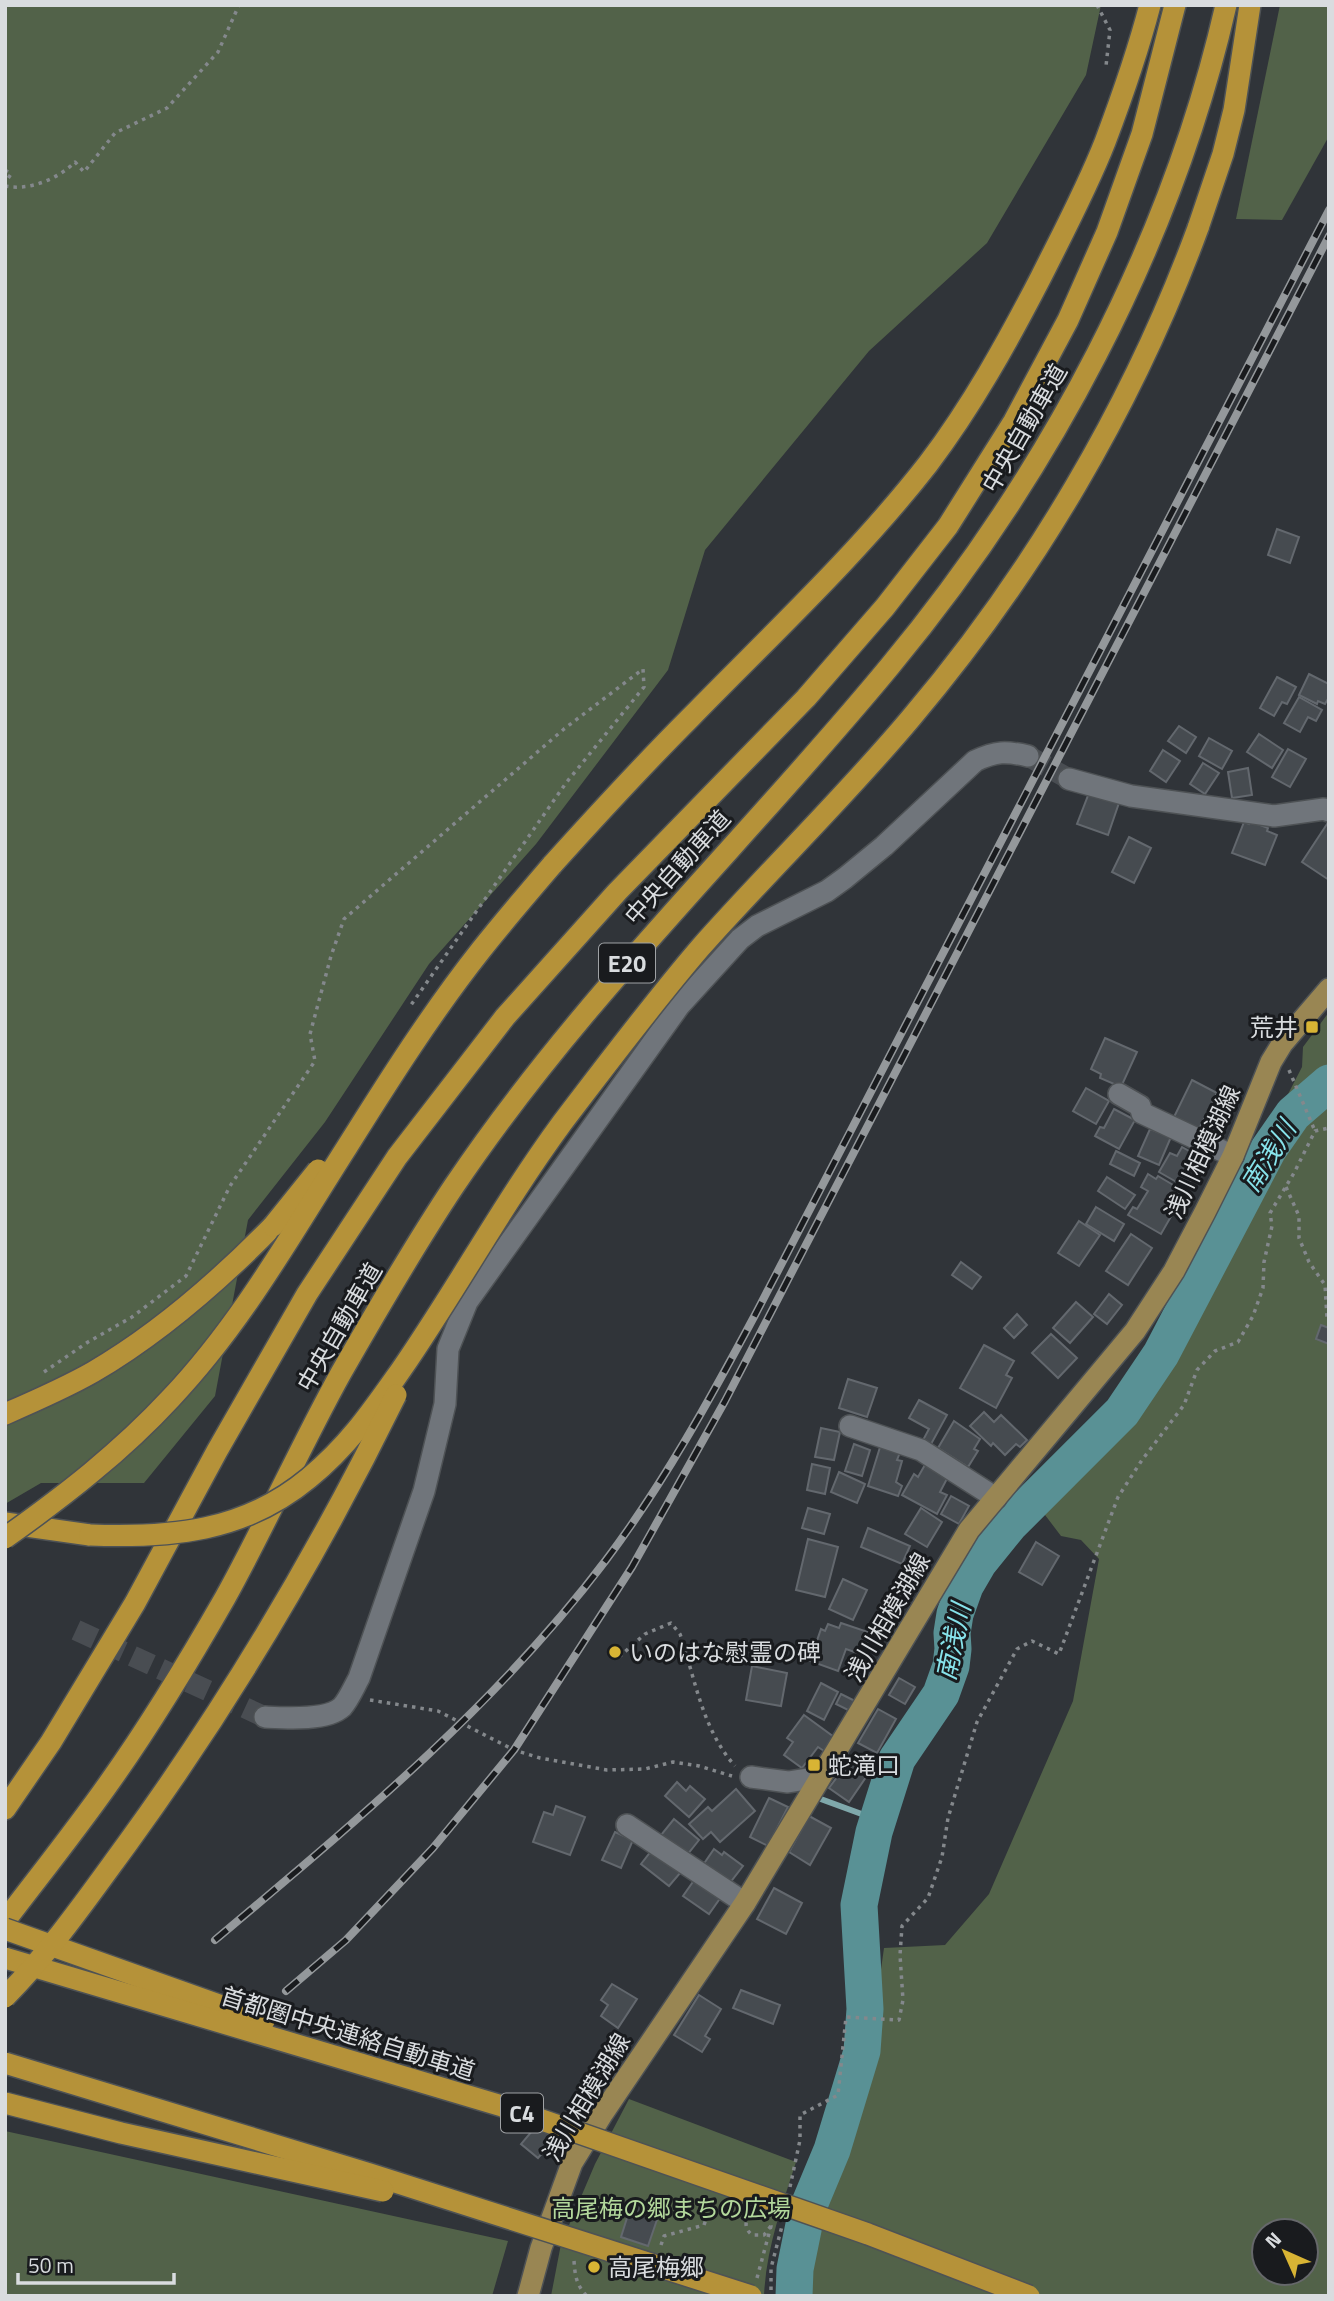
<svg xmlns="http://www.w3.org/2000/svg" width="1334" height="2301" font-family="'Titillium Web','Noto Sans JP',sans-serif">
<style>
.green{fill:#526249;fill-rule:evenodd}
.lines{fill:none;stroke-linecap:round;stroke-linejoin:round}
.stream{stroke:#7fa8ab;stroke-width:6}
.river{stroke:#599195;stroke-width:37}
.building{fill:#464b50;stroke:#63686e;stroke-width:2}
.minor-tunnel{stroke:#494d52;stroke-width:21;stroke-dasharray:21 10;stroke-linecap:butt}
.minor-casing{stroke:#4e5255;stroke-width:24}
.major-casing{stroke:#4e5255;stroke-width:24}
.highway-casing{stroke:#4e5255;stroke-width:24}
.path{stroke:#84888c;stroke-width:3.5;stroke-dasharray:3.5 5;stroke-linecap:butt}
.minor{stroke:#70757b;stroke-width:21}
.major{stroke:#998653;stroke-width:21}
.highway{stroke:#b59239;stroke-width:21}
.rail-casing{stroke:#94989b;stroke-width:8}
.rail{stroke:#191b1e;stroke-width:5;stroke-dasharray:16;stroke-linecap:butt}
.highway-bridge-casing{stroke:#4e5255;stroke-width:24;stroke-linecap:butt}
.highway-bridge{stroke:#b59239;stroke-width:21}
.poi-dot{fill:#d8b434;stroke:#191b1e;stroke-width:2.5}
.labels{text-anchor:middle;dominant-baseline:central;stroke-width:6;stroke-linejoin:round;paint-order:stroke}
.shield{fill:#191b1e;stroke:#9fa2a5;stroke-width:2}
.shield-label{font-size:23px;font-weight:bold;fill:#d9dcdf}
.street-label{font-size:24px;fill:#d9dcdf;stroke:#191b1e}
.poi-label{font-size:24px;fill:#d9dcdf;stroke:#191b1e;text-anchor:start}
.park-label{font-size:24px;fill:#b3d89c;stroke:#191b1e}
.water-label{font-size:26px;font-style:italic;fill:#87e3eb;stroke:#191b1e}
</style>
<rect width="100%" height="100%" fill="#303439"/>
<g class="green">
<path d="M5 5H1101L1086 75 987 243 869 351 705 550 668 670 536 844 429 964 325 1122 248 1220 215 1396 144 1483H41L5 1504Z"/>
<path d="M1280 5H1329V136L1282 220 1236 219Z"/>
<path d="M1329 1012V2296H811V2238L860 2119 884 1948 945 1945 989 1894 1073 1701 1099 1559 1081 1540 1061 1536 1042 1511 1105 1449 1302 1067 1303 1047ZM1264 2231H1306V2273H1264Z"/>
<path d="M629 2099 796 2162C782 2206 766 2249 764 2296H551L561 2244 595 2164Z"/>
<path d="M5 2131 508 2241 492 2296H5Z"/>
</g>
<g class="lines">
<path class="stream" d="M818 1798 878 1820"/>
<path class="river" d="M794 2296 795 2269 807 2210 832 2150 862 2051 865 2009 859 1905 874 1832 897 1759 941 1694 951 1666 953 1649 952 1633 955 1614 965 1586 979 1562 1009 1525 1122 1412 1161 1354 1268 1150 1293 1114 1329 1083"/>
</g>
<g class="building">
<path d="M1277 529 1299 537 1290 563 1268 555Z"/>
<path d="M1309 674 1329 684V697L1325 704 1318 701 1317 704 1299 695Z"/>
<path d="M1277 677 1296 687 1287 704 1282 702 1274 716 1260 708Z"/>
<path d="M1299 697 1322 710 1316 721 1308 717 1300 732 1284 723Z"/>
<path d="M1179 726 1196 737 1186 753 1168 741Z"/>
<path d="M1259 734 1283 750 1272 768 1247 752Z"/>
<path d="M1209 738 1232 751 1222 769 1199 756Z"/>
<path d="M1288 749 1306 759 1290 787 1272 777Z"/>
<path d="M1163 750 1180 761 1166 782 1150 771Z"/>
<path d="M1203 763 1219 773 1205 794 1190 784Z"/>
<path d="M1248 768 1252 795 1232 798 1228 772Z"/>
<path d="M1089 793 1119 803 1108 835 1077 824Z"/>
<path d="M1250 821 1268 828 1267 831 1277 835 1265 865 1232 853 1244 822 1249 824Z"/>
<path d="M1329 821V880L1302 862Z"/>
<path d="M1129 837 1151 848 1134 883 1112 872Z"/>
<path d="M1105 1038 1137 1052 1121 1087 1100 1078 1101 1074 1091 1069Z"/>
<path d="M1192 1080 1217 1093 1198 1131 1173 1119Z"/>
<path d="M1086 1088 1109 1101 1096 1124 1073 1111Z"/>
<path d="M1114 1109 1135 1120 1119 1149 1095 1136 1100 1127 1104 1128Z"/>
<path d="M1150 1129 1171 1137 1159 1165 1138 1156Z"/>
<path d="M1182 1147 1203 1159 1187 1188 1159 1172 1170 1153 1177 1156Z"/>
<path d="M1116 1151 1140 1163 1134 1176 1110 1164Z"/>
<path d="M1148 1174 1156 1179 1158 1176 1185 1192 1161 1234 1128 1215 1133 1207 1137 1209 1148 1191 1141 1187Z"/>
<path d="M1107 1177 1135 1195 1125 1209 1098 1191Z"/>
<path d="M1096 1207 1124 1224 1114 1241 1086 1224Z"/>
<path d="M1079 1221 1100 1235 1079 1266 1058 1253Z"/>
<path d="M1131 1234 1152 1248 1128 1285 1106 1271Z"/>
<path d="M961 1262 981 1277 972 1289 952 1275Z"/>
<path d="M1109 1294 1122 1305 1107 1324 1094 1314Z"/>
<path d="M1076 1302 1093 1317 1070 1343 1053 1328Z"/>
<path d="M1017 1314 1027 1325 1014 1338 1004 1328Z"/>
<path d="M1321 1325 1329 1328V1344L1316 1339Z"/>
<path d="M1051 1334 1077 1358 1058 1378 1032 1353Z"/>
<path d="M984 1345 1014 1361 1006 1375 1012 1378 996 1408 960 1388Z"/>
<path d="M848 1379 877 1388 867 1417 839 1408Z"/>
<path d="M919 1400 947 1415 930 1446 922 1442 929 1429 909 1418Z"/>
<path d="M984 1412 994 1422 1001 1415 1027 1440 1020 1447 1016 1444 1005 1455 993 1443 991 1446 970 1426Z"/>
<path d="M954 1421 980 1439 974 1449 978 1451 968 1467 938 1448Z"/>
<path d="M821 1428 840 1432 834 1460 815 1457Z"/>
<path d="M854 1444 870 1450 862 1476 845 1471Z"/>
<path d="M881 1444 901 1450 897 1460 902 1461 896 1482 902 1486 898 1496 868 1486Z"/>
<path d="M926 1463 949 1475 940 1492 947 1495 937 1514 902 1495 914 1474 918 1477Z"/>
<path d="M812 1464 830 1468 825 1494 807 1490Z"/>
<path d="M839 1472 865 1484 857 1503 831 1492Z"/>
<path d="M951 1496 969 1506 959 1524 941 1514Z"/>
<path d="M808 1508 830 1514 824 1534 802 1528Z"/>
<path d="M921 1508 942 1522 927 1547 905 1534Z"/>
<path d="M868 1528 910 1546 902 1564 861 1547Z"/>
<path d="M808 1539 838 1547 825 1597 796 1590Z"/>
<path d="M1036 1542 1059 1556 1042 1585 1019 1572Z"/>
<path d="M843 1579 867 1590 853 1620 829 1609Z"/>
<path d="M841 1623 871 1633 863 1655 846 1649 838 1671 810 1661 821 1629 825 1631 828 1624 839 1628Z"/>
<path d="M752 1666 787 1673 781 1706 746 1700Z"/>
<path d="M899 1678 915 1687 905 1704 889 1695Z"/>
<path d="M821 1683 838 1692 824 1720 807 1711Z"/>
<path d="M841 1694 857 1702 852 1712 836 1704Z"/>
<path d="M878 1709 896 1719 877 1753 858 1743Z"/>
<path d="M804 1715 834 1737 824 1751 818 1747 802 1768 784 1755 793 1742 787 1738Z"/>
<path d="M854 1754 873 1767 849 1802 829 1788Z"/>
<path d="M677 1782 686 1791 690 1786 705 1799 689 1817 665 1796Z"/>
<path d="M736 1789 755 1811 720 1842 711 1832 703 1839 689 1824 708 1807 712 1811Z"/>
<path d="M769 1798 788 1807 768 1846 750 1837Z"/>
<path d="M556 1806 585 1817 570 1855 533 1842 544 1812 553 1815Z"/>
<path d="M809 1816 831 1828 810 1865 789 1852Z"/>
<path d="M674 1819 699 1840 687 1855 661 1835Z"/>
<path d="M615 1832 633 1840 621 1868 602 1860Z"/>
<path d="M714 1849 722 1855 724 1852 743 1866 729 1884 703 1865Z"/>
<path d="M652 1850 681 1872 669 1886 641 1864Z"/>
<path d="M695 1879 721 1897 709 1914 683 1896Z"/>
<path d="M774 1888 802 1903 786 1934 757 1919Z"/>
<path d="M612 1984 637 1999 618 2028 601 2016 608 2005 601 2000Z"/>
<path d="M741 1990 780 2005 773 2024 733 2008Z"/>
<path d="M699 1995 721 2009 705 2036 710 2039 702 2052 674 2035Z"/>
<path d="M543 2118 560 2133 538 2158 521 2144Z"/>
<path d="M632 2202 660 2211 648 2246 621 2237Z"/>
</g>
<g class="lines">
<g class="minor-tunnel">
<path d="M1028 756 1069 779"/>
<path d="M76 1630 265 1717"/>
</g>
<g class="minor-casing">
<g id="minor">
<path d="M1069 779 1131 796 1274 816 1324 809 1329 811"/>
<path d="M1119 1094 1140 1106 1142 1113 1233 1156"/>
<path d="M850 1426 921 1450 996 1498"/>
<path d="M265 1717C285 1718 327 1721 342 1707 349 1699 354 1687 359 1678L424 1491 445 1404 448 1349 467 1302 679 1006 740 939 757 926 827 891 845 878 884 846 975 761C996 751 1006 751 1028 756"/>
<path d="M751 1777 788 1782 820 1777"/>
<path d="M627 1825 745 1903"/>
</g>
</g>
<g class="major-casing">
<path id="major" d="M528 2296 541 2248 572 2163 603 2113 745 1903 969 1530 1135 1331 1174 1271 1205 1212 1233 1156 1271 1062 1282 1044 1329 989"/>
</g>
<g class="highway-casing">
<g id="highway">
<path d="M1198 228 1223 154 1234 110 1250 5"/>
<path d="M552 865C598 814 643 765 691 717 772 634 857 555 928 464 972 406 1008 341 1041 277 1063 233 1087 188 1105 142 1122 97 1138 51 1150 5"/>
<path d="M5 1414C35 1401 65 1388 93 1372 160 1333 219 1281 273 1226"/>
<path d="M5 1523 90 1535"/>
<path d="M5 1809 51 1742 135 1603 217 1451 307 1294 397 1157 505 1017 617 892 806 698 885 607 948 526 1014 421 1068 320 1107 232 1142 134 1175 5"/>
<path d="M5 1921C40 1875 76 1830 109 1783 151 1724 189 1661 225 1598 266 1524 300 1447 341 1373 377 1310 414 1246 454 1186 581 997 746 841 890 666 1047 477 1171 246 1226 5"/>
</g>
</g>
<g class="path">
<path d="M1097 5 1110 30 1106 66"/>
<path d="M5 170 11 174 5 183"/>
<path d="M5 186C29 191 58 179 75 162L84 172 115 133 167 108 218 52 239 5"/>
<path d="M1289 1070 1315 1131"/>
<path d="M1286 1187 1299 1216V1238L1309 1262 1325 1285 1327 1318"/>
<path d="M44 1372 88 1342 132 1317 186 1276 230 1186 315 1061 310 1034 331 956 344 919 564 729 643 669 644 687 566 783 411 1005"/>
<path d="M619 1657 645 1634 671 1623 680 1634C695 1678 702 1729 735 1766"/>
<path d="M370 1700 438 1711 514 1750 540 1758 607 1770 645 1769 673 1762 699 1766 732 1776"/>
<path d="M790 2187 800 2140V2115L838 2095 846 2017 899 2020 903 2000 900 1955 902 1926 928 1898 942 1857 948 1818 977 1722 1017 1649 1032 1641 1059 1654 1118 1497 1142 1460 1184 1405 1197 1370 1215 1351 1238 1342 1253 1316 1263 1288 1264 1262 1272 1226 1270 1213 1294 1173 1315 1131 1329 1128"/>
<path d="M701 2205 747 2220"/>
<path d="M750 2215C744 2222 745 2229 752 2235H764L771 2226"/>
<path d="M661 2245 664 2236 704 2225 710 2208"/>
<path d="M574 2261C575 2275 576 2285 587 2296"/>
<path d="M757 2278 771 2226 770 2221"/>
<path d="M771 2290V2268L782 2226"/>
</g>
<use href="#minor" class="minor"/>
<use href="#major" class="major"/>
<use href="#highway" class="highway"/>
<g class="rail-casing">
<g id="rail">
<path d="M215 1940C354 1823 496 1706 606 1560 664 1483 710 1399 755 1315L1329 210"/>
<path d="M286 1991 346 1940 433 1848 514 1750 632 1567 725 1401 1329 236"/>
</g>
</g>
<use href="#rail" class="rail"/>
<g class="highway-bridge-casing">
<g id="highway-bridge">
<path d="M273 1226 318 1170"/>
<path d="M90 1535C171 1538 244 1532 309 1478 349 1445 372 1411 401 1370 457 1289 504 1202 562 1123 607 1064 652 1004 700 948 769 870 844 798 911 718 1033 574 1133 405 1198 228"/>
<path d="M5 1538C64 1496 121 1452 171 1398 242 1323 292 1233 347 1147 389 1080 432 1012 481 950 504 921 528 893 552 865"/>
<path d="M5 1929 264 2021"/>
<path d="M5 1958 502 2106 868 2234 1029 2296"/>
<path d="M5 1997C51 1951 89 1896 127 1844 230 1702 319 1552 396 1395"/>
<path d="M5 2063 370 2174 751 2296"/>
<path d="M5 2103 121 2133 383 2191"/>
</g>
</g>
<use href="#highway-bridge" class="highway-bridge"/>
</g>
<g class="poi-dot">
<rect x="1305" y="1020" width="14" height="14" rx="3.5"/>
<circle cx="615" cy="1652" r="7"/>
<rect x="807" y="1758" width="14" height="14" rx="3.5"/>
<circle cx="594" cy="2267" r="7"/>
</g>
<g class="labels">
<g class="shield">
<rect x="599" y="943.5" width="56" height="39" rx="5"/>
<rect x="501" y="2093.5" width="42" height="39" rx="5"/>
</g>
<g class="shield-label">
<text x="627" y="963">E20</text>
<text x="522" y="2113">C4</text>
</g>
<g class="street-label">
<text transform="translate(1024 428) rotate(-60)">中央自動車道</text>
<text transform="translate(677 867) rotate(-48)">中央自動車道</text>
<text transform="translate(1202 1152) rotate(-65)">浅川相模湖線</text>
<text transform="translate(339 1327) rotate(-60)">中央自動車道</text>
<text transform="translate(887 1617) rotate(-60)">浅川相模湖線</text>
<text transform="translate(348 2033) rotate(17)">首都圏中央連絡自動車道</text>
<text transform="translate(586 2097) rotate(-59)">浅川相模湖線</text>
</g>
<g class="poi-label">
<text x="1298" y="1027" text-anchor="end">荒井</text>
<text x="629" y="1652">いのはな慰霊の碑</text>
<text x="828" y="1765">蛇滝口</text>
<text x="608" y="2267">高尾梅郷</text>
</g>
<g class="park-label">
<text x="671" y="2208">高尾梅の郷まちの広場</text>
</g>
<g class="water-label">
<text transform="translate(1268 1156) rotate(-58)">南浅川</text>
<text transform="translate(953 1642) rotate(-78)">南浅川</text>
</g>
</g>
<rect width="1334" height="2301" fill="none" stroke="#d9dcdf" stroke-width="14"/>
<g transform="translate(1285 2252) rotate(315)"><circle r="33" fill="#191b1e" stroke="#66686b" stroke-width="2"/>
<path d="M0-5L12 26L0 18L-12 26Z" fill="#d8b434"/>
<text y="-10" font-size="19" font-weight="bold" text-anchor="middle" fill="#d9dcdf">N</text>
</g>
<path d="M18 2273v10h156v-10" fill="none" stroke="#d9dcdf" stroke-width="3.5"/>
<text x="28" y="2273" font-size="21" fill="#d9dcdf" stroke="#191b1e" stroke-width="5" paint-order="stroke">50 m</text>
</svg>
